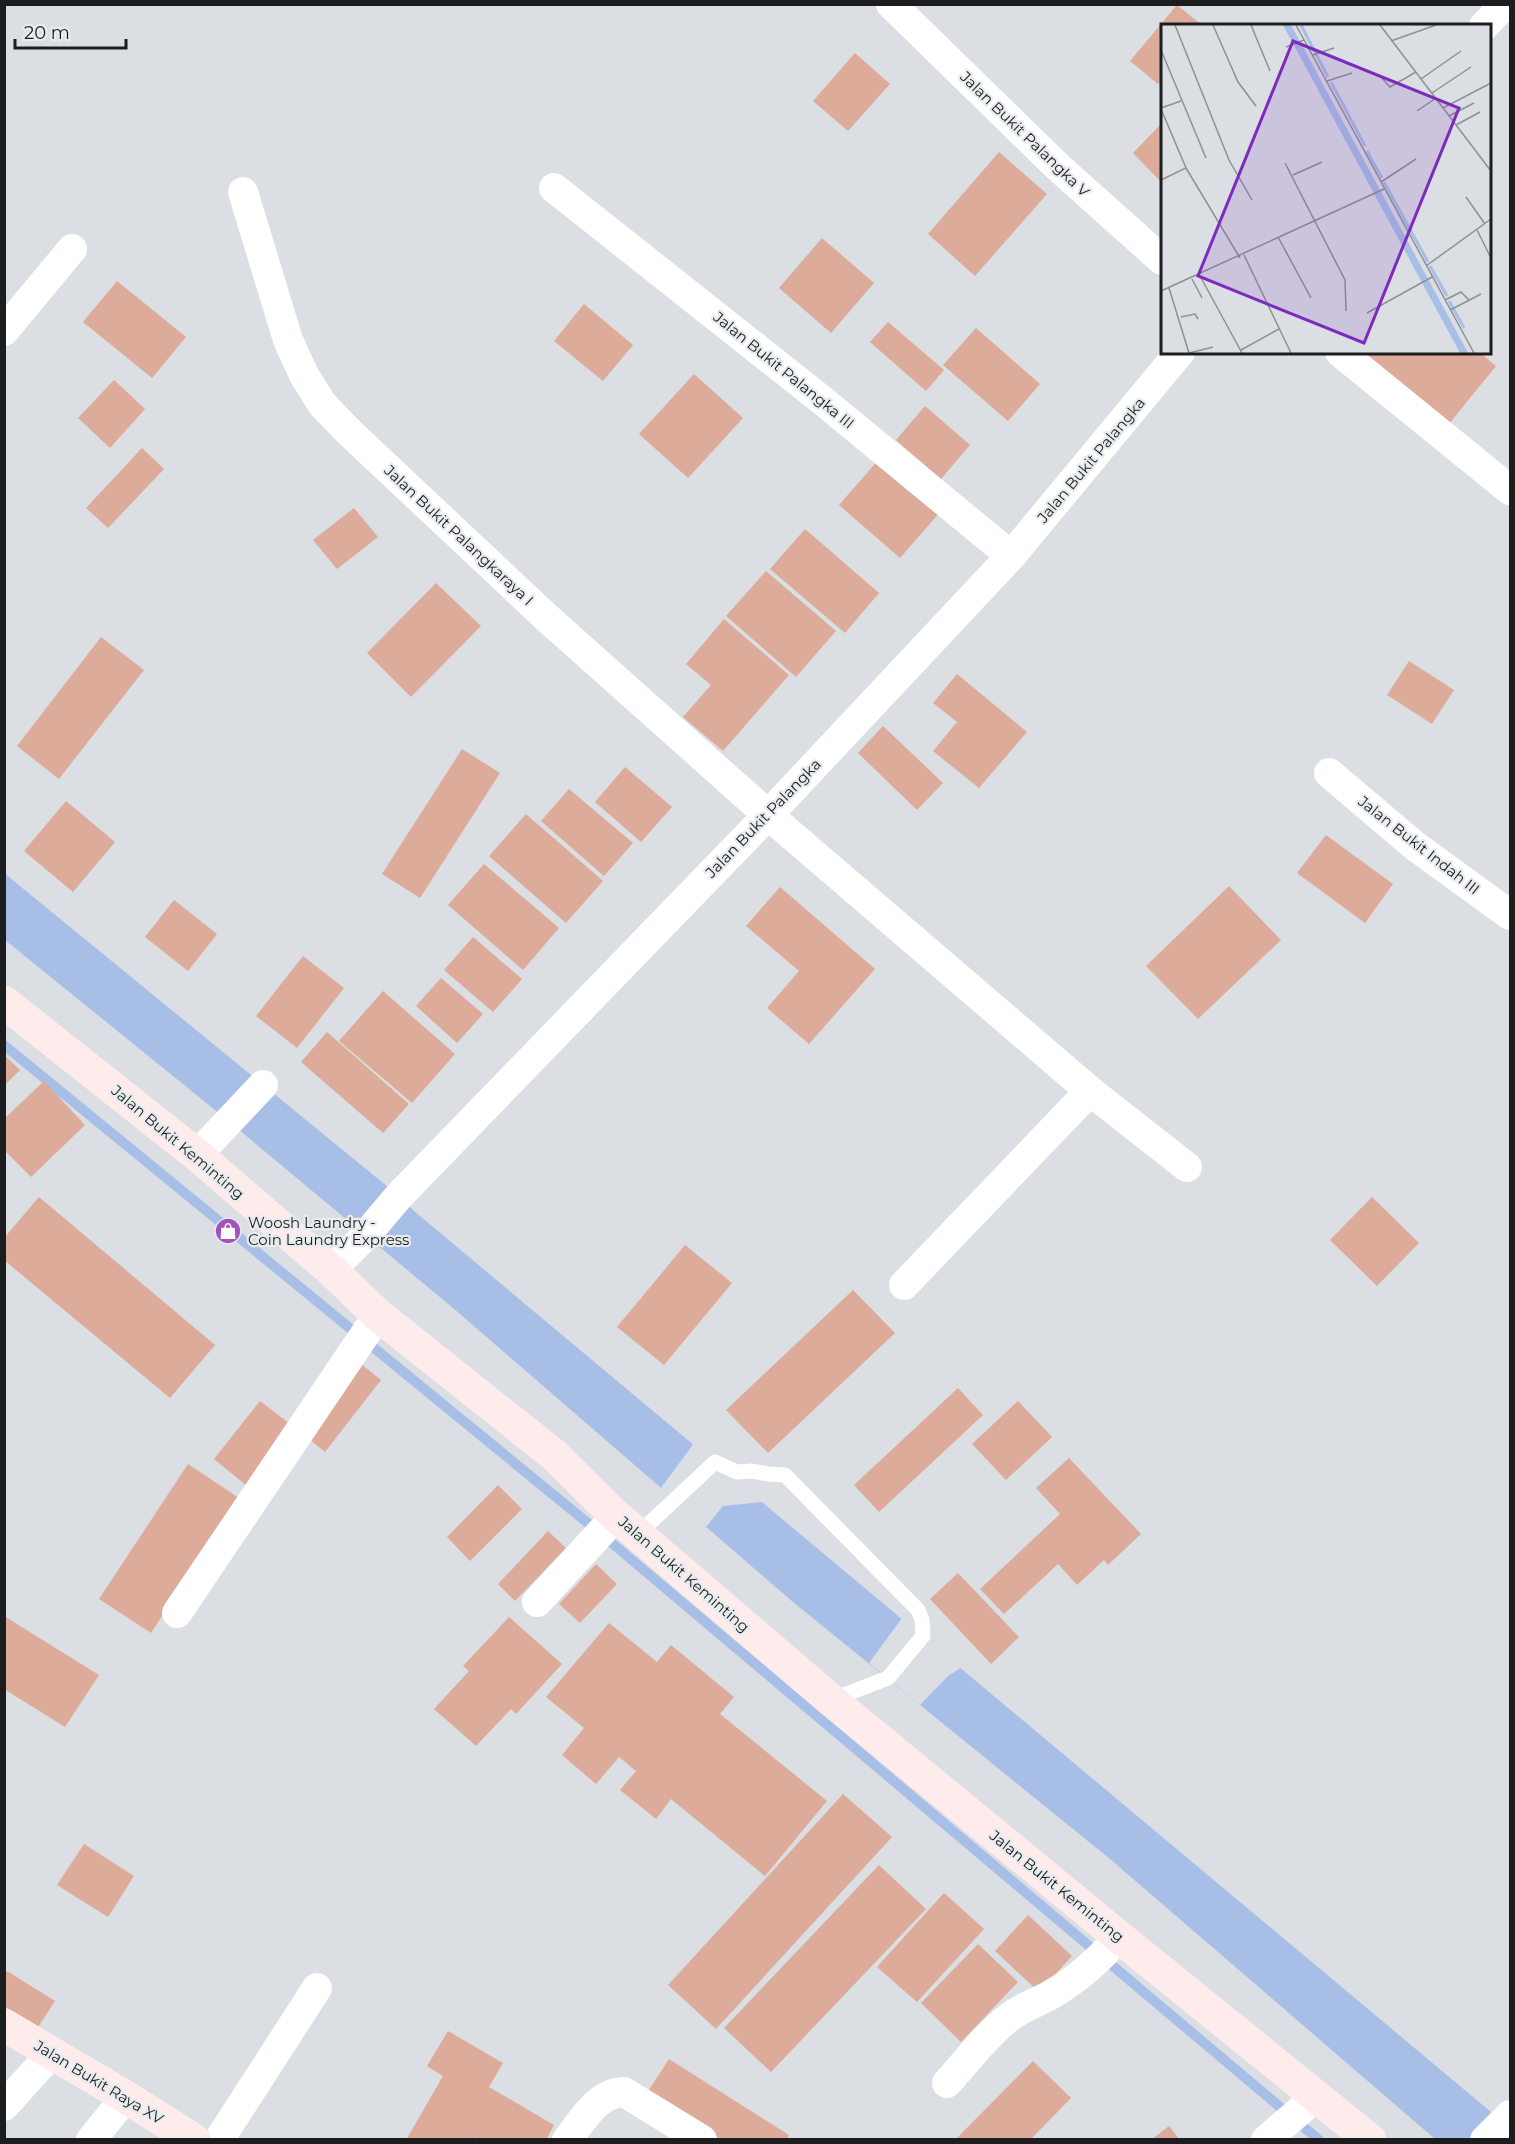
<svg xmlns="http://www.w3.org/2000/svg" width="1515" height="2144" font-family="Montserrat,sans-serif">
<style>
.water{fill:#a7bee7}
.pier{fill:#dbdee2}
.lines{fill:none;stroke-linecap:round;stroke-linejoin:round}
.stream{stroke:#a7bee7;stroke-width:10}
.building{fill:#ddab99}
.lane{stroke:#fff;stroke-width:15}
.street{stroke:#fff;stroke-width:30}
.secondary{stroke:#feebec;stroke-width:33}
.labels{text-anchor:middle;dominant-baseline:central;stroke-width:4.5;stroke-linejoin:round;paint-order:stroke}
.street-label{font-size:15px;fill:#1b1d1e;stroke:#e8ecef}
.poi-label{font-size:15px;fill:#1b1d1e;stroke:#e8ecef;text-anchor:start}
.inset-river{fill:none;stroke:#a7bee7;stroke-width:3}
.inset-road{fill:none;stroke:#8e9194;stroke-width:1.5}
.view{fill:#7b2cbf;fill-opacity:0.15;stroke:#7b2cbf;stroke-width:3}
.inset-edge{fill:none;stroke:#1b1d1e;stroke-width:3}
</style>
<rect width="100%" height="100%" fill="#dbdee2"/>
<path class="water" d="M4 873 399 1196 414 1211 1503 2122 1510 2128V2139H1435L1110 1859 793 1602 453 1308 215 1110 5 940Z"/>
<g class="pier">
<path d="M694 1443 763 1502 723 1506 706 1527 661 1488Z"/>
<path d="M902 1618 961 1668 948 1676 920 1705 869 1663Z"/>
</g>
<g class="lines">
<path class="stream" d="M4 1045 600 1533 1319 2140"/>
</g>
<g class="building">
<path d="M1177 5 1203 26H1162V79L1158 84 1130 61Z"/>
<path d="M855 53 890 84 848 131 813 101Z"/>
<path d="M1162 123V183L1133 153Z"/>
<path d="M999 152 1047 194 975 276 928 234Z"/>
<path d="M822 238 874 283 831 333 779 288Z"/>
<path d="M117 281 186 337 152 378 83 322Z"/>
<path d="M584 304 633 345 603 381 554 341Z"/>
<path d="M888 322 944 370 926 391 870 342Z"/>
<path d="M976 328 1040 384 1008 421 943 365Z"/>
<path d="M1356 352H1479L1496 366 1448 425Z"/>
<path d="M694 374 743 418 688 478 639 434Z"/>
<path d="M114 380 145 409 110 448 78 418Z"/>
<path d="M925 406 970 445 941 479 896 440Z"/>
<path d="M142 448 164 469 108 528 86 508Z"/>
<path d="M880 458 941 511 900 558 839 505Z"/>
<path d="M354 508 378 537 337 569 313 540Z"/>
<path d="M805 529 879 593 845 633 770 569Z"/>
<path d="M766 571 836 631 796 677 726 616Z"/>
<path d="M436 583 481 626 411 697 367 653Z"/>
<path d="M724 619 789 675 723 751 683 717 711 685 686 664Z"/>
<path d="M101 637 144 670 59 779 17 746Z"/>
<path d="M1409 661 1454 690 1432 724 1387 695Z"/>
<path d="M957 674 1027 732 979 788 933 751 957 722 933 703Z"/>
<path d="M883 726 943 783 917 810 858 753Z"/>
<path d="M462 749 500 773 420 898 382 874Z"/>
<path d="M625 767 672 807 641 842 595 802Z"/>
<path d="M569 789 633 843 604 876 541 821Z"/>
<path d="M66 801 115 842 73 892 24 851Z"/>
<path d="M526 814 603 881 566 923 489 856Z"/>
<path d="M1326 835 1393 884 1365 923 1297 873Z"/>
<path d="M484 864 559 928 523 970 448 905Z"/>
<path d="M1229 886 1281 940 1198 1019 1146 966Z"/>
<path d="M780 887 875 969 809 1044 767 1008 799 971 746 926Z"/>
<path d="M174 900 217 934 188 971 145 937Z"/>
<path d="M473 937 522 979 493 1012 444 970Z"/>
<path d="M303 956 344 988 297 1048 256 1016Z"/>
<path d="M441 978 483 1014 457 1043 416 1006Z"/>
<path d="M383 991 455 1054 412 1103 339 1041Z"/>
<path d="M327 1032 409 1104 383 1133 301 1062Z"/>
<path d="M4 1055 20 1070 4 1086Z"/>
<path d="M44 1081 85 1125 31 1177 4 1150V1119Z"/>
<path d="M39 1197 215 1345 170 1398 4 1260V1238Z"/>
<path d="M1372 1197 1419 1243 1377 1286 1330 1240Z"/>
<path d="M685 1245 732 1283 664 1365 617 1327Z"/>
<path d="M853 1290 895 1333 768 1453 726 1410Z"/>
<path d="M360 1363 381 1380 325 1452 304 1435Z"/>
<path d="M958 1388 983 1415 879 1512 854 1485Z"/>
<path d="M260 1401 294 1427 247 1486 214 1459Z"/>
<path d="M1018 1401 1052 1437 1006 1480 972 1444Z"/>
<path d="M1069 1458 1141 1534 1108 1565 1104 1560 1077 1585 1058 1564 1004 1614 980 1589 1060 1514 1036 1488Z"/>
<path d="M188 1464 239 1498 151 1633 99 1599Z"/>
<path d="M498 1485 522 1509 470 1561 447 1537Z"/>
<path d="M548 1531 566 1548 515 1601 498 1584Z"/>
<path d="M596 1564 617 1584 580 1623 559 1604Z"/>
<path d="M958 1573 1019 1637 991 1664 930 1599Z"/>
<path d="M4 1616 99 1675 65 1727 4 1689Z"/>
<path d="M509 1617 562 1664 516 1714 511 1709 476 1746 434 1709 469 1671 463 1666Z"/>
<path d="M609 1623 657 1662 671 1645 734 1697 720 1714 827 1801 765 1876 671 1799 656 1819 620 1790 636 1771 619 1757 596 1784 562 1755 584 1728 546 1697Z"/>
<path d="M843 1794 892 1837 716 2029 668 1985Z"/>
<path d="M84 1844 134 1876 108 1917 57 1885Z"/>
<path d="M879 1865 926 1909 771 2072 724 2028Z"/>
<path d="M944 1893 984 1929 917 2002 877 1967Z"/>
<path d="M1028 1915 1072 1956 1039 1992 995 1951Z"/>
<path d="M978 1944 1018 1982 961 2042 921 2003Z"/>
<path d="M7 1971 55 2001 38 2027 4 2006V1975Z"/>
<path d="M448 2031 503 2063 489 2087 554 2125 546 2140H480L476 2137 475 2140H406L443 2076 427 2066Z"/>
<path d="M669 2059 789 2135 786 2140H721L647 2093Z"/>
<path d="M1033 2061 1071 2098 1030 2140H955Z"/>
<path d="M1169 2126 1180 2140H1151Z"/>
</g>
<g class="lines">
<path class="lane" d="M638 1534 715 1462 737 1472 752 1471 768 1474 785 1475 918 1610 922 1620 923 1636 888 1678 831 1700"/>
<g class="street">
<path d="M891 4 1058 167 1162 260"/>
<path d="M1484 26 1505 4"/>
<path d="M554 188 823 401 1011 556"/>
<path d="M243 192 288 340 304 375 322 404 349 432 546 617 768 815 1090 1091 1187 1167"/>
<path d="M4 331 72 249"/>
<path d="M1340 352 1510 490"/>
<path d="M1329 773 1415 846 1510 915"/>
<path d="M197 1155 263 1085"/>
<path d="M331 1270 365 1236 399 1196 768 815 1011 556 1180 352"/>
<path d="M904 1285 1090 1091"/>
<path d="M537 1602 616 1516"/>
<path d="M177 1613 378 1315"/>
<path d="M947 2083C966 2062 988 2033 1011 2016 1023 2007 1039 2002 1052 1994 1078 1979 1099 1960 1119 1937"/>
<path d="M4 2106 52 2053"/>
<path d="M91 2140 126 2097"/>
<path d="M219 2140 317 1988"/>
<path d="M567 2140C583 2120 597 2093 624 2092L702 2140"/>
<path d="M1266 2140 1316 2097"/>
<path d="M1485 2140 1510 2115"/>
</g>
<g class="secondary">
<path d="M4 1002 197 1155 331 1270 378 1315 554 1455 616 1516 831 1700 1119 1937 1370 2140"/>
<path d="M4 2025 126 2097 194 2140"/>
</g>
</g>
<defs>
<g id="shop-disc" transform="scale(1.35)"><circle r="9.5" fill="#a450be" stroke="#e8ecef"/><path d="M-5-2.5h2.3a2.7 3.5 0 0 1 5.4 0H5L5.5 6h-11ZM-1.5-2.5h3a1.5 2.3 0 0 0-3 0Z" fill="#fff"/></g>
</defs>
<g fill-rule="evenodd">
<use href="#shop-disc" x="228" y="1231"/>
</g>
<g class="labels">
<g class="street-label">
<text transform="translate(1025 134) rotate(44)">Jalan Bukit Palangka V</text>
<text transform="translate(784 370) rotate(39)">Jalan Bukit Palangka III</text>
<text transform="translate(1091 460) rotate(-50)">Jalan Bukit Palangka</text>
<text transform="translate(459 535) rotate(43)">Jalan Bukit Palangkaraya I</text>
<text transform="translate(763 818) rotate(-46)">Jalan Bukit Palangka</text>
<text transform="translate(1419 845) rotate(38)">Jalan Bukit Indah III</text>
<text transform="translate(178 1142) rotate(40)">Jalan Bukit Keminting</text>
<text transform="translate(684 1574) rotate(41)">Jalan Bukit Keminting</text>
<text transform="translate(1057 1886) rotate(39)">Jalan Bukit Keminting</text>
<text transform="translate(99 2082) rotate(31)">Jalan Bukit Raya XV</text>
</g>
<g class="poi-label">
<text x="248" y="1222">Woosh Laundry -<tspan x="248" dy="17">Coin Laundry Express</tspan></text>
</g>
</g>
<g transform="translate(1161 24)">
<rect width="330" height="330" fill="#dbdee2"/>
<path d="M122 1H130L307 329H299Z" fill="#a7bee7"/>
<path class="inset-river" d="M140 1 167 53M170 58 204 122M206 127 221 154M223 158 267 238M269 242 286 272M288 277 303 304"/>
<path class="inset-road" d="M14 1 68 136 91 176M52 1 77 58 95 82M90 1 109 47M135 1 313 329M219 1 330 147M230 17 275 1M125 23 143 16M0 26 45 134M152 31 173 24M220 53 229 63 255 48M260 55 300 27M166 57 191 49M271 69 310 43M0 84 20 77M282 84 330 59M0 85 25 144 0 156M256 87 275 74M288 92 313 79M295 101 319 88M124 139 184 256 185 287M25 144 79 234M132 151 161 138M220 158 255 135M305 173 324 200M316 206 330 234M117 213 150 274M83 231 130 329M265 242 330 195M39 252 81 329M31 255 41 274M8 264 28 329M0 267 223 165M284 276 300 268 308 276M289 286 320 270M206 289 271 253M20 293 34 290 37 295M80 326 118 305M28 329 52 323"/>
<path class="view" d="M132 17 298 84 203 319 37 252Z"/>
<rect width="330" height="330" class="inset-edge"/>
</g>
<rect width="1515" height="2144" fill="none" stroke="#1b1d1e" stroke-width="12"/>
<path d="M15 39v9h111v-9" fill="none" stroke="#1b1d1e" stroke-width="3"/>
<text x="24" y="39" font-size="18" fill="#1b1d1e" stroke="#e8ecef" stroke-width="4.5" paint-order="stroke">20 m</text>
</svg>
